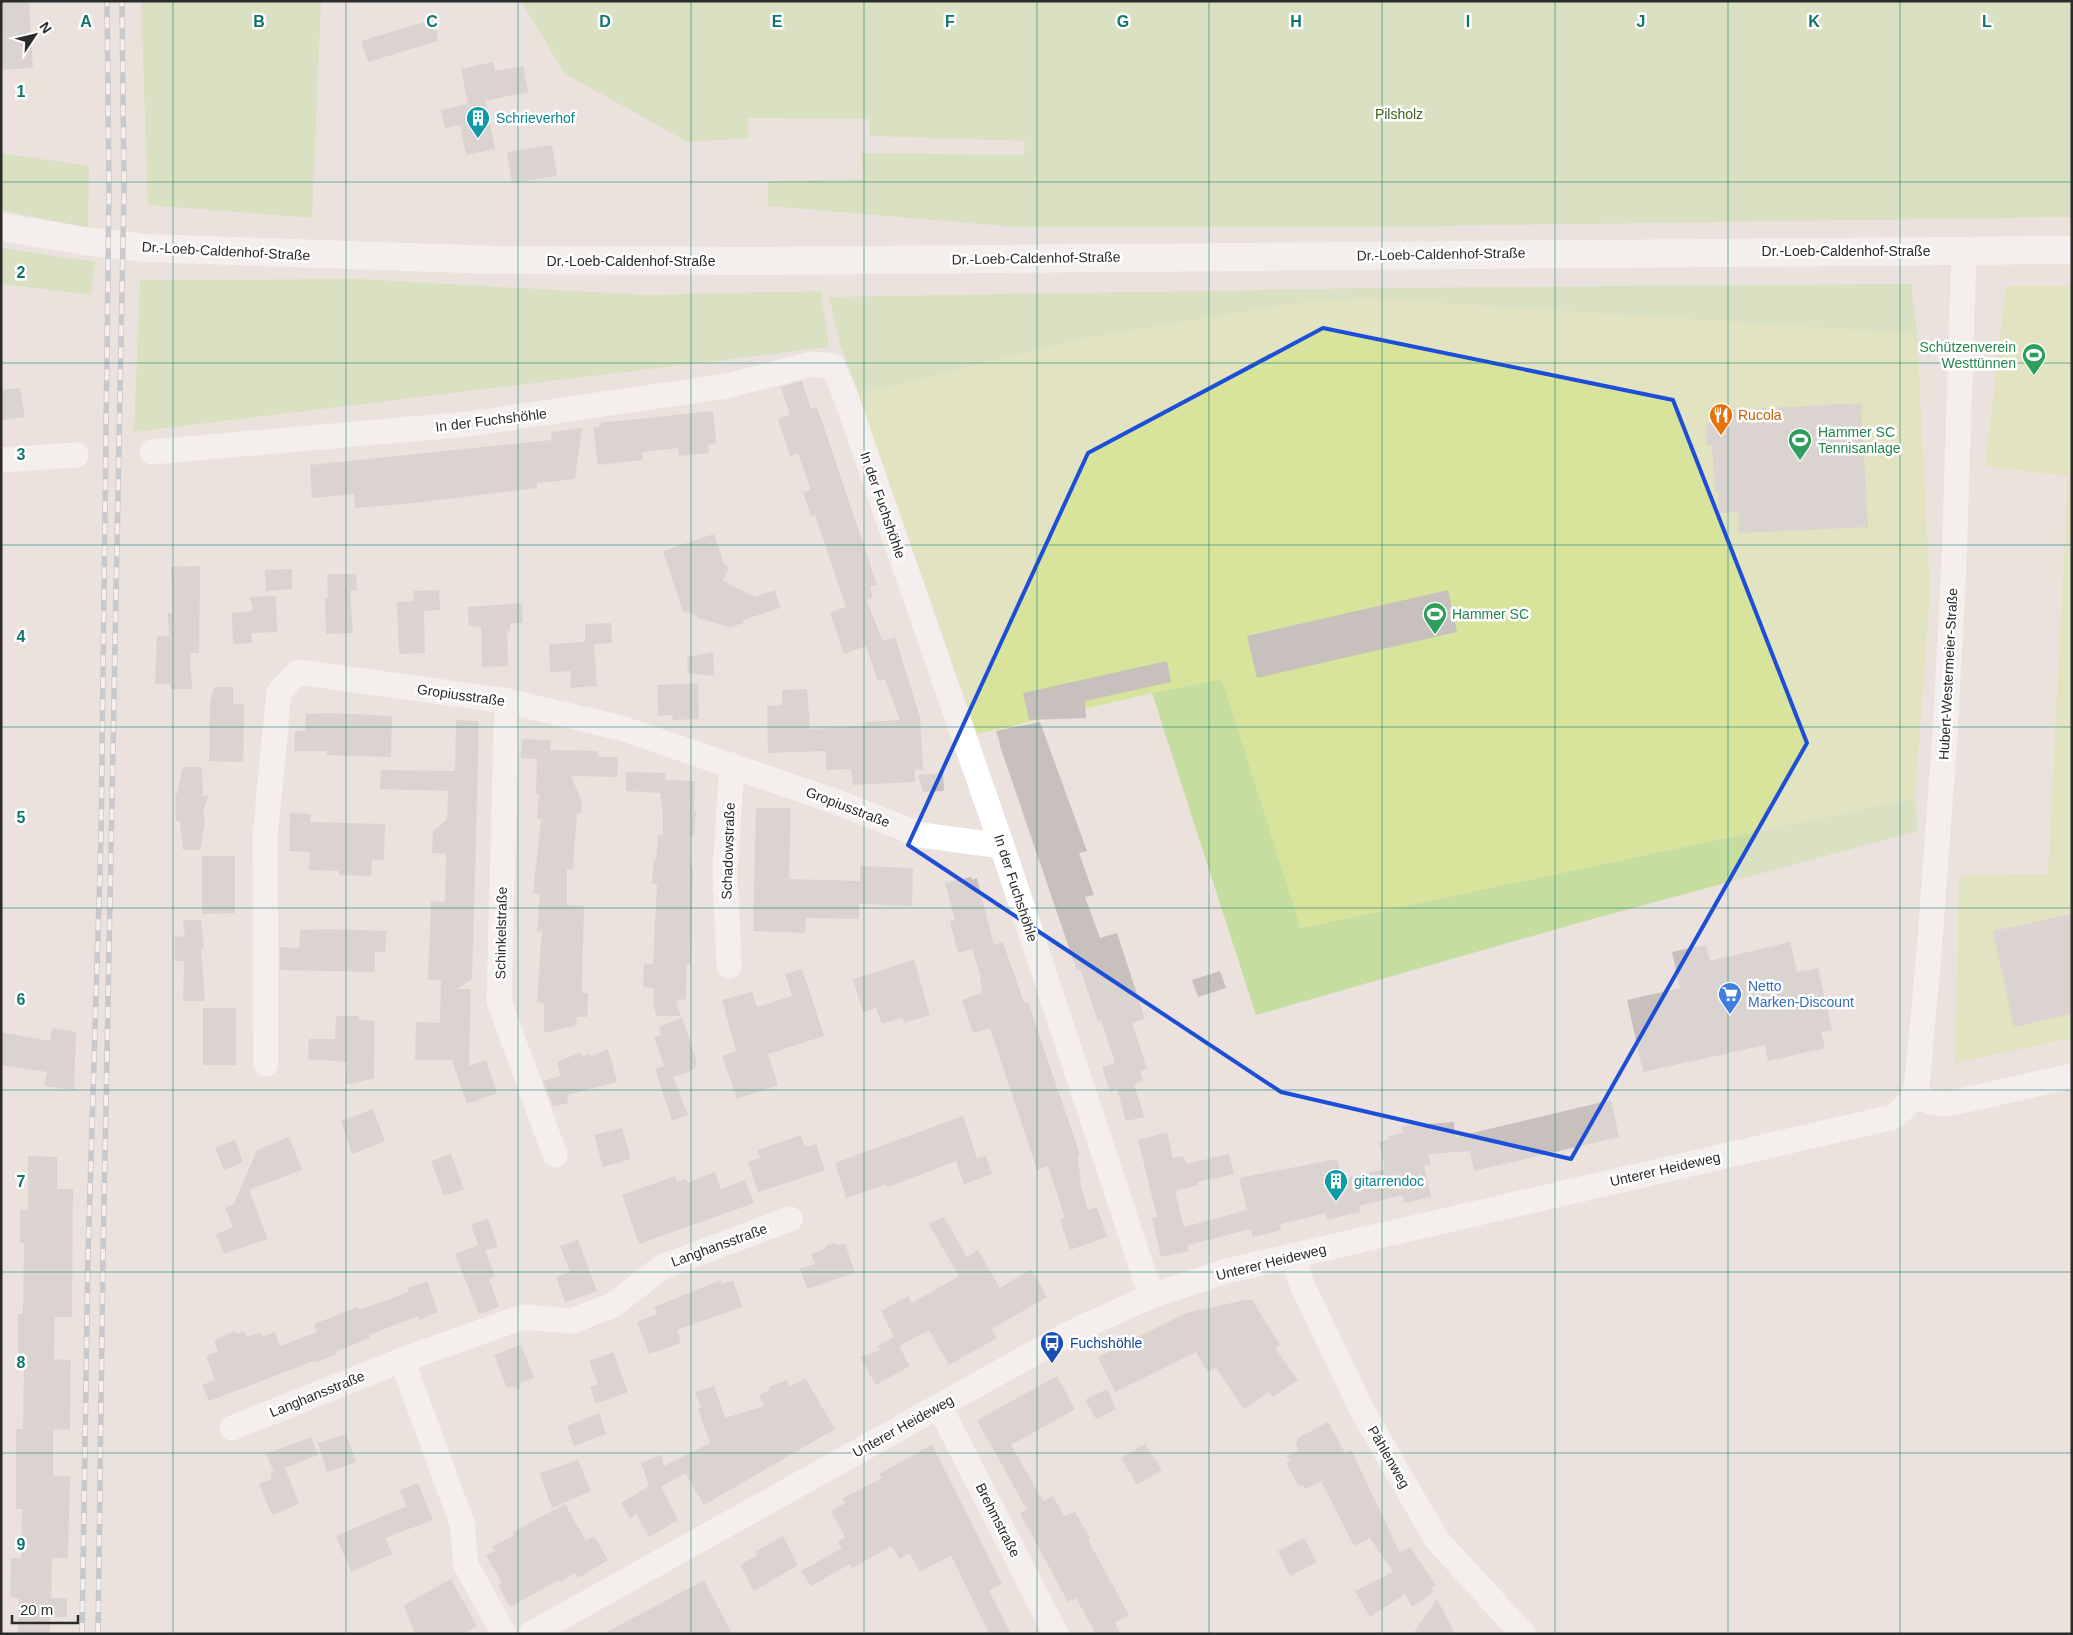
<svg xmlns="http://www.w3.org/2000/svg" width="2073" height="1635" font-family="Helvetica,sans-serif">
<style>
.green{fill:#c5de9f}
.pitch{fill:#d8e49b}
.building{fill:#c7c0bc}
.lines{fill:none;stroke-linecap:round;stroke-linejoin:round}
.minor{stroke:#fff;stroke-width:25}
.secondary{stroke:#fff;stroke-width:28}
.rail-casing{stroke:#a1a8b3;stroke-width:5.5}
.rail{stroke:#fff;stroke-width:4;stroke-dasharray:11;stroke-linecap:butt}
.marked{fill:none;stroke:#1d4ed8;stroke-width:4;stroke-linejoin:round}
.grid{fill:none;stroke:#0f766e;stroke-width:1;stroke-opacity:0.55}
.labels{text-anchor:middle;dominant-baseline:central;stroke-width:5;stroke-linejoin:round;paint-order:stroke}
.park-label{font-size:14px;fill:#3f6220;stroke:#fff}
.culture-label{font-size:14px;fill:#0d838f;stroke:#fff;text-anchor:start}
.street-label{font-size:14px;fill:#2b2b2b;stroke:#fff}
.leisure-label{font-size:14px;fill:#27864d;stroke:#fff;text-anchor:start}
.food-label{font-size:14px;fill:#c56008;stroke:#fff;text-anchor:start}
.shop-label{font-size:14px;fill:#366cbe;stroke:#fff;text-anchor:start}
.transit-label{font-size:14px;fill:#164399;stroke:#fff;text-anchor:start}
.grid-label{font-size:16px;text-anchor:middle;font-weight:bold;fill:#0f766e;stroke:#fff;stroke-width:5;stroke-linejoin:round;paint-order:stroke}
</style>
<rect width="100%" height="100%" fill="#ebe2de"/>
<g class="green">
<path d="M141 1H321L312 218 148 205Z"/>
<path d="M521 1H2072V217L1373 227H1016L768 206V181L863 179 861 153 1024 155 1025 141 870 136 869 119 747 118 749 138 688 142 565 74Z"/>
<path d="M1 153 89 166 88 228 1 210Z"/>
<path d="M1 248 95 262 91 295 1 284Z"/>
<path d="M359 279 645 295 821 291 829 347 134 432 140 280Z"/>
<path d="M1911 284 1917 334 1362 298 1076 340 859 394 840 344 829 297 1370 288Z"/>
<path d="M1222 679 1301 928 1915 798 1918 831 1585 921 1256 1015 1152 693Z"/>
</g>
<g class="pitch">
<path d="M2006 286H2072V1038L1955 1063 1959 875 2048 874 2068 476 1985 466Z"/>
<path d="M1362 298 1917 334 1930 592 1915 798 1301 928 1222 679 1152 693 977 734 859 394 1076 340 1288 304Z"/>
</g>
<g class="building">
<path d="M1 1H29L33 68 1 70Z"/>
<path d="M434 19 438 41 368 62 361 41Z"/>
<path d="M493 62 495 71 523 66 528 92 485 101 495 149 466 155 460 125 445 128 441 110 468 104 461 69Z"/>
<path d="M552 145 557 176 512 183 507 152Z"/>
<path d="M802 381 811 409 817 407 877 585 870 587 873 598 866 600 883 641 895 637 920 717 923 770H915V782L853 785 851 769 826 770V751L768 753 767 706 782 705V690L807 689 810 729 866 726 865 722 900 720 885 679 878 681 866 646 844 654 830 612 846 607 815 515 811 516 803 492 811 490 798 453 790 456 778 419 790 415 781 387Z"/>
<path d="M20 388 25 417 1 420V390Z"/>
<path d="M1861 403 1868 527 1739 533 1738 512 1719 513 1718 492H1715L1712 445H1707L1706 423H1715L1714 411Z"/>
<path d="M713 411 716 443 708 445 709 453 679 456 678 448 642 452 643 460 598 465 593 427 601 426 600 423Z"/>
<path d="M582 428 575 479 537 483V488L414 503 355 508 354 494 312 498 310 465 552 440 551 432Z"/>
<path d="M714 534 724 564 729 567 723 581 755 597 775 590 780 608 743 620 744 623 730 627 698 618V616L683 611 663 551Z"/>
<path d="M200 566 199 653H190L192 689H171V684H155L157 636H169L168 613H172L171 567Z"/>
<path d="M292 569V589L266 591 265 570Z"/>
<path d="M327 574H356L357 590 350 591 353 633 326 634 325 598 328 597Z"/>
<path d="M439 590 440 610 424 611 425 653 399 654 397 602 414 601 413 591Z"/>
<path d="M1448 590 1457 632 1257 678 1247 636Z"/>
<path d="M276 596 277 632 251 633 252 643 233 644 232 613 253 611 250 597Z"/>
<path d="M522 603 523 623H510V631H507L508 666 482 667 481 627 469 626 468 607Z"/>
<path d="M611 623 612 643 594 644 597 686 570 688 571 671 550 672 549 644 585 642V624Z"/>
<path d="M713 652 714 676 688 673 687 657Z"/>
<path d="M1167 661 1171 682 1085 701 1086 718 1029 720 1023 693Z"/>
<path d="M698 683 699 719 673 720 672 715 658 716 657 685Z"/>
<path d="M214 687H233V704H244L243 762 209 761 210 703Z"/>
<path d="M331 713 392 716 391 757 327 755V751H294L295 731H305L306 714Z"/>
<path d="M456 720 478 721 479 728 472 979 457 989H471L469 1066 486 1060 497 1093 467 1104 452 1060H415L416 1022 440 1023 441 980H428L431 901 445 902 446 854 432 853 433 831 447 820 448 791 380 789 381 770 455 771Z"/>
<path d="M1040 722 1087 851 1079 853 1094 895 1085 897 1100 938 1117 933 1145 1019 1132 1023 1147 1069 1140 1071 1143 1081 1134 1084 1144 1117 1126 1121 1117 1089 1110 1092 1102 1067 1115 1063 1101 1020 1098 1021 1080 969 1077 971 999 743H1000L996 731Z"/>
<path d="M522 739 551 740 550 750 598 751V757H618L617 777 571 776 582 802 581 814H577L573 870 567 869V905L584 906 582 993H588L587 1017H576L577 1025 544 1033V1003L537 1002 542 930 537 933 540 894 533 893 541 819H537L539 794H536L537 759 521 758Z"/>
<path d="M183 767H202L203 796 209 795 203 810 205 823 200 850H183L180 821H176L175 794H177Z"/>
<path d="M626 772 666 773 665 780 695 781 694 811H696L694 836 690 837V857L693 870 691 964H687L686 999 676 1001 681 1016H656L653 1002 654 988 643 987 644 963 653 965 657 884H652L654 859H656L658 835H663V815L660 793 626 791Z"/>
<path d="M943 773 944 791 923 792 918 775Z"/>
<path d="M756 808H791L789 879 860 881V866L913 868 912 906 859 904V919L806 918 805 933 753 931Z"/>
<path d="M290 813 311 814 310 822 385 824 384 860 372 859 371 876 339 875V871L309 870 310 852 289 851Z"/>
<path d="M202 856H235V913L202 914Z"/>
<path d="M971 877 972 880 977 878 994 945 1003 942 1024 1003 1028 1002 1080 1155 1078 1156 1081 1186 1088 1210 1097 1207 1107 1237 1070 1250 1060 1220 1065 1218 1048 1166 1037 1170 990 1028 973 1033 962 1000 982 993 980 974 972 949 958 953 950 921 955 920 945 883Z"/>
<path d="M2072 914V1014L2014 1027 1993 931Z"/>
<path d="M183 920H201L204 948H201L205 1001H183L184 961H175V936L185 937Z"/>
<path d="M324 929 387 931 385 952H375V972L280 970V947L299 948 300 930Z"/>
<path d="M1790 942 1797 972 1818 968 1832 1030 1821 1032 1825 1048 1768 1061 1765 1045 1643 1072 1627 1000 1680 988 1672 952 1706 945 1710 961Z"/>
<path d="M914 960 930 1015 904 1023 903 1017 882 1024 876 1008 863 1012 853 979Z"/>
<path d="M802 969 824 1036 768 1054 778 1085 737 1099 722 1056 736 1051 722 1000 752 992 757 1007 792 996 785 974Z"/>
<path d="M1220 971 1226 988 1198 997 1192 980Z"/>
<rect x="203" y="1008" width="33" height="57"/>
<path d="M336 1016H359V1020L375 1021 374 1078 346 1085 347 1062 308 1059 309 1039H335Z"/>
<path d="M682 1017 697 1063 694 1070 673 1077 688 1115 672 1121 655 1069 664 1066 654 1037 661 1035 659 1027Z"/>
<path d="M52 1028 76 1032 74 1090 44 1086 47 1072 1 1065V1032L50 1041Z"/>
<path d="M608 1049 617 1082 567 1095 568 1103 553 1106 543 1081 561 1076 557 1062 581 1052V1056L590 1054V1057Z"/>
<path d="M1611 1100 1619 1137 1474 1171 1470 1151 1428 1154 1431 1165 1424 1166 1431 1197 1404 1203 1403 1195 1359 1206 1360 1212 1351 1214 1327 1220 1326 1213 1280 1224 1281 1230 1253 1237 1251 1229 1188 1245 1189 1251 1161 1257 1152 1218 1157 1217 1138 1140 1167 1132 1173 1158 1184 1156 1186 1164 1229 1154 1234 1174 1197 1182 1198 1185 1175 1191 1184 1227 1247 1210 1239 1178 1337 1159 1342 1179 1385 1169 1379 1142 1389 1140 1388 1136 1403 1133 1401 1126 1454 1122 1455 1137Z"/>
<path d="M373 1109 385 1141 352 1154 341 1121Z"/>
<path d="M963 1116 977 1159 986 1156 992 1174 964 1184 956 1161 888 1187 886 1184 846 1198 835 1163Z"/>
<path d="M622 1128 631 1159 603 1167 594 1135Z"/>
<path d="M801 1135 805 1147 816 1144 825 1170 758 1192 748 1162 760 1158 757 1150Z"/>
<path d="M289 1137 302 1170 249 1190 268 1239 224 1254 216 1234 233 1227 225 1208 234 1204 257 1150Z"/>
<path d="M235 1140 243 1162 224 1170 215 1148Z"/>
<path d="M451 1154 464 1189 444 1196 431 1161Z"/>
<path d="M28 1156 57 1157V1189H73L72 1317H55L54 1359 71 1360 70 1430 53 1429V1476H70L68 1558H52L51 1598H67V1617H50V1634H18L19 1598 10 1597 11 1558H21L22 1509H16V1429H23L24 1361H18V1314H23L24 1243H20V1210H28Z"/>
<path d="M715 1172 721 1189 745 1180 754 1203 639 1244 622 1195 675 1176 677 1182 686 1179 687 1183Z"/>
<path d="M944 1217 967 1257 978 1250 1000 1288 1031 1269 1047 1297 992 1329 997 1338 949 1365 929 1330 899 1346 910 1366 876 1385 860 1357 880 1350 878 1346 894 1337 881 1311 908 1296 912 1303 959 1276 929 1224Z"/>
<path d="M488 1218 498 1247 485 1250 495 1276 489 1279 499 1307 479 1314 455 1254 478 1245 471 1225Z"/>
<path d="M578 1240 597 1291 565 1302 556 1277 570 1272 560 1246Z"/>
<path d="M835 1243 839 1245 845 1243 855 1273 807 1289 800 1268 815 1264 811 1254 825 1249 827 1245Z"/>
<path d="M721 1280 722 1284 733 1280 742 1307 677 1330 681 1343 649 1354 637 1322 657 1314 654 1307Z"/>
<path d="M427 1281 438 1312 420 1320 418 1316 369 1335 370 1338 335 1352 336 1354 317 1362 316 1360 209 1401 202 1385 215 1380 206 1356 218 1351 214 1340 235 1331 236 1334 244 1331 247 1337 260 1332 262 1337 275 1332 280 1346 317 1332 314 1324 358 1307 359 1310 409 1292 408 1288Z"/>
<path d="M1245 1300H1252L1280 1345 1275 1348 1298 1380 1273 1397 1269 1392 1244 1409 1216 1367 1208 1372 1196 1352 1115 1392 1098 1357 1186 1313Z"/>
<path d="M521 1345 534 1378 522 1382 519 1389 512 1386 507 1388 494 1355Z"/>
<path d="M613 1352 628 1392 596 1404 590 1387 598 1384 589 1361Z"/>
<path d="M1057 1376 1075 1409 1011 1445 1043 1501 1053 1496 1064 1516 1075 1512 1090 1538 1088 1540 1129 1615 1115 1623 1121 1634H1096L1076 1598 1068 1602 1020 1513 1027 1510 977 1420Z"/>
<path d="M805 1378 835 1429 704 1505 685 1473 661 1487 678 1520 649 1537 636 1514 630 1518 621 1503 649 1486 641 1463 661 1455 664 1466 710 1443 698 1409 701 1408 695 1392 714 1386 725 1418 764 1406 759 1395 770 1390 769 1387 787 1380 789 1387Z"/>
<path d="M1107 1389 1116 1409 1096 1419 1085 1400Z"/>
<path d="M599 1413 606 1434 574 1446 567 1426Z"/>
<path d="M1328 1422 1345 1453 1351 1450 1400 1553 1410 1547 1436 1585 1432 1588 1434 1592 1412 1607 1405 1594 1370 1617 1355 1591 1393 1572 1370 1538 1354 1546 1321 1481 1305 1489 1303 1485 1299 1487 1286 1463 1290 1461 1287 1456 1299 1450 1296 1445 1298 1438Z"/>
<path d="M346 1434 356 1462 327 1472 318 1443Z"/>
<path d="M311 1437 318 1455 274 1472 266 1454Z"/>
<path d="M1145 1444 1162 1470 1137 1485 1121 1458Z"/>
<path d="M932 1445 1002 1584 989 1591 1011 1634H989L951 1555 920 1572 909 1553 900 1559 892 1547H890L852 1568 850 1564 811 1586 801 1571 842 1548 838 1541 845 1537 831 1511 845 1503 842 1499 882 1478 879 1474Z"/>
<path d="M578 1460 591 1491 552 1508 540 1473Z"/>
<path d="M285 1468 299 1504 272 1515 259 1484 272 1479 270 1474Z"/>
<path d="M418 1483 433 1520 385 1538 392 1554 351 1572 336 1536 407 1506 400 1490Z"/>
<path d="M565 1504 586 1541 594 1536 608 1560 578 1578 575 1573 560 1582 559 1580 510 1607 498 1585 502 1583 486 1555 495 1551 492 1547 514 1535 513 1532Z"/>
<path d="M783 1536 798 1565 754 1591 740 1565 757 1555 755 1552Z"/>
<path d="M1304 1538 1317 1562 1290 1576 1278 1551Z"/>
<path d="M451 1579 477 1626 463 1634H415L404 1605Z"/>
<path d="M704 1580 732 1634H603L682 1592Z"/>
<path d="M1437 1599 1455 1634H1413L1423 1619Z"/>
</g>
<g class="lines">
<g class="minor">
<path d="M152 452 468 424 726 386 812 364 833 366 845 395 1002 846 1151 1296"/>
<path d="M1 460 76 455"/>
<path d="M507 701 499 1001 555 1155"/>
<path d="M729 966 725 871 732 765"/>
<path d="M266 1064 265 837 279 692 298 672 507 701 621 728 834 801 921 835 1002 846"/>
<path d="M1914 1096 1931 1102 1948 1104 2072 1076"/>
<path d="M1292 1256 1302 1285 1363 1412 1437 1540 1523 1634"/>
<path d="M402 1360 523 1317 572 1321 613 1305 662 1267 790 1219"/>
<path d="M939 1406 1056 1634"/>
<path d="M232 1428 402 1360 462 1523 466 1565 504 1634"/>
<path d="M531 1634 1070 1333 1151 1296 1227 1271 1893 1117C1907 1107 1913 1100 1917 1083L1929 953 1945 734 1954 564 1964 250"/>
</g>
<path class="secondary" d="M1 227 85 241 145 248 496 260 752 261 2072 250"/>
<g class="rail-casing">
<g id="rail">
<path d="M82 1634 88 1254 101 837 109 190 107 1"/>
<path d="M98 1634 103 1256 124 190 122 1"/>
</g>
</g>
<use href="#rail" class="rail"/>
</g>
<path d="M0 0H2073V1635H0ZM1323 328 1673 400 1807 743 1571 1159 1281 1092 908 845 1088 453Z" fill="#ebe2de" fill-opacity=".55" fill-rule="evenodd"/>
<path class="marked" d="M1323 328 1673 400 1807 743 1571 1159 1281 1092 908 845 1088 453Z"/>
<path class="grid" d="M173 1V1634M346 1V1634M518 1V1634M691 1V1634M864 1V1634M1037 1V1634M1209 1V1634M1382 1V1634M1555 1V1634M1728 1V1634M1900 1V1634M1 182H2072M1 363H2072M1 545H2072M1 727H2072M1 908H2072M1 1090H2072M1 1272H2072M1 1453H2072"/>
<defs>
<g id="building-pin" transform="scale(1.25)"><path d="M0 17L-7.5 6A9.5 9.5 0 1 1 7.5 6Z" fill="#0f9aa8" stroke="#fff"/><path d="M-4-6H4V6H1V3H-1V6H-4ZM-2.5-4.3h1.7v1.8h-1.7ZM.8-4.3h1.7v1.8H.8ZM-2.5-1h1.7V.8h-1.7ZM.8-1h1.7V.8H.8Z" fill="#fff"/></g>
<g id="stadium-pin" transform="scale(1.25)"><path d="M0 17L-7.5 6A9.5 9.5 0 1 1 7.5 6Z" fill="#2e9e5b" stroke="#fff"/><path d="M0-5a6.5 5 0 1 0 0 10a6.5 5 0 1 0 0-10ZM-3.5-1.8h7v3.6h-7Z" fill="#fff"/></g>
<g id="restaurant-pin" transform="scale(1.25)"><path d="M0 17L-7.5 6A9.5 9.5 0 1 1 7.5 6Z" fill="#e8710a" stroke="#fff"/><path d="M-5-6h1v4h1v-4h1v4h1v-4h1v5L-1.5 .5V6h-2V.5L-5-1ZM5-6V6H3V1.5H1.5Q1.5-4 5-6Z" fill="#fff"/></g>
<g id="supermarket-pin" transform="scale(1.25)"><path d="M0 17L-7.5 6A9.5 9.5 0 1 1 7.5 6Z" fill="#3f7fe0" stroke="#fff"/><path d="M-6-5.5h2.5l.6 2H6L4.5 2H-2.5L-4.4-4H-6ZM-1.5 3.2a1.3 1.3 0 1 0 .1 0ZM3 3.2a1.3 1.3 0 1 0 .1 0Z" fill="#fff"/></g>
<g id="bus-pin" transform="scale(1.25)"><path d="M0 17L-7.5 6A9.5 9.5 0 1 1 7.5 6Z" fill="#1a4fb4" stroke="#fff"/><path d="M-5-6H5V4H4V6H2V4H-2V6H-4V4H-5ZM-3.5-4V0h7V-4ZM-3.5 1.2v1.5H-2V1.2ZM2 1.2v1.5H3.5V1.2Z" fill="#fff"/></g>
</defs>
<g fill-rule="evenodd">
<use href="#building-pin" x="478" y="118"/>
<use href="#stadium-pin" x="2034" y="355"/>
<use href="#restaurant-pin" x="1721" y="415"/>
<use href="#stadium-pin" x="1800" y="440"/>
<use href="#stadium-pin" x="1435" y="614"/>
<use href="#supermarket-pin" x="1730" y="994"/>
<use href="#building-pin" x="1336" y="1181"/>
<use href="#bus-pin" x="1052" y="1343"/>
</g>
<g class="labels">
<g class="park-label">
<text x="1399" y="114">Pilsholz</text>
</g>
<g class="culture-label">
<text x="496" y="118">Schrieverhof</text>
<text x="1354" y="1181">gitarrendoc</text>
</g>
<g class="street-label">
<text transform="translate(226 251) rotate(3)">Dr.-Loeb-Caldenhof-Straße</text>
<text x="1846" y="251">Dr.-Loeb-Caldenhof-Straße</text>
<text transform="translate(1441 254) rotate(-1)">Dr.-Loeb-Caldenhof-Straße</text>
<text transform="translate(1036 258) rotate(-1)">Dr.-Loeb-Caldenhof-Straße</text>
<text x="631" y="261">Dr.-Loeb-Caldenhof-Straße</text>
<text transform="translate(491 420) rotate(-7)">In der Fuchshöhle</text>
<text transform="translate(883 505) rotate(71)">In der Fuchshöhle</text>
<text transform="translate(1948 674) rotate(-87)">Hubert-Westermeier-Straße</text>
<text transform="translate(461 695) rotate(8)">Gropiusstraße</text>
<text transform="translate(848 807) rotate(21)">Gropiusstraße</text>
<text transform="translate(728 851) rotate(-88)">Schadowstraße</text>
<text transform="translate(1016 888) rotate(72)">In der Fuchshöhle</text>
<text transform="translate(501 933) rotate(-89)">Schinkelstraße</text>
<text transform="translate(1665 1169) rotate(-13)">Unterer Heideweg</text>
<text transform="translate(719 1245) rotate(-20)">Langhansstraße</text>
<text transform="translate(1271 1262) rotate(-14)">Unterer Heideweg</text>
<text transform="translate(317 1394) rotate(-22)">Langhansstraße</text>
<text transform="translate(903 1426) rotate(-29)">Unterer Heideweg</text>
<text transform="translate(1389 1457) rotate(60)">Pählenweg</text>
<text transform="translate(998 1520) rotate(63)">Brehmstraße</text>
</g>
<g class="leisure-label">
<text x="2016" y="347" text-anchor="end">Schützenverein<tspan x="2016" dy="16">Westtünnen</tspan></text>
<text x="1818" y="432">Hammer SC<tspan x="1818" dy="16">Tennisanlage</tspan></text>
<text x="1452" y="614">Hammer SC</text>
</g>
<g class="food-label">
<text x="1738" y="415">Rucola</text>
</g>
<g class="shop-label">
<text x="1748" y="986">Netto<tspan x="1748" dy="16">Marken-Discount</tspan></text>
</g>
<g class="transit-label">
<text x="1070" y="1343">Fuchshöhle</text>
</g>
</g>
<g class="grid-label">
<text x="86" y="27">A</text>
<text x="259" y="27">B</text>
<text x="432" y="27">C</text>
<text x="605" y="27">D</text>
<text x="777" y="27">E</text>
<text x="950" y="27">F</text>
<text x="1123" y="27">G</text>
<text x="1296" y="27">H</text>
<text x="1468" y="27">I</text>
<text x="1641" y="27">J</text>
<text x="1814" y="27">K</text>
<text x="1987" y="27">L</text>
<text x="21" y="97">1</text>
<text x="21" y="278">2</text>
<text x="21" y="460">3</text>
<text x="21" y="642">4</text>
<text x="21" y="823">5</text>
<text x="21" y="1005">6</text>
<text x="21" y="1187">7</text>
<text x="21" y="1368">8</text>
<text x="21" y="1550">9</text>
</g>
<rect width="2073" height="1635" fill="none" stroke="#2b2b2b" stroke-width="5"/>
<g transform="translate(35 35) rotate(55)" stroke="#ffffff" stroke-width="4" paint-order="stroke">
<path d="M0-4L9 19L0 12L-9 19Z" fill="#2b2b2b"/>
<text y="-8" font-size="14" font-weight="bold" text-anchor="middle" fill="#2b2b2b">N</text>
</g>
<path d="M12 1615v8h66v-8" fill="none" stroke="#2b2b2b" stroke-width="2.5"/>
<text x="20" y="1615" font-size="15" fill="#2b2b2b" stroke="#ffffff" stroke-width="4" paint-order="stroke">20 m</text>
</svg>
